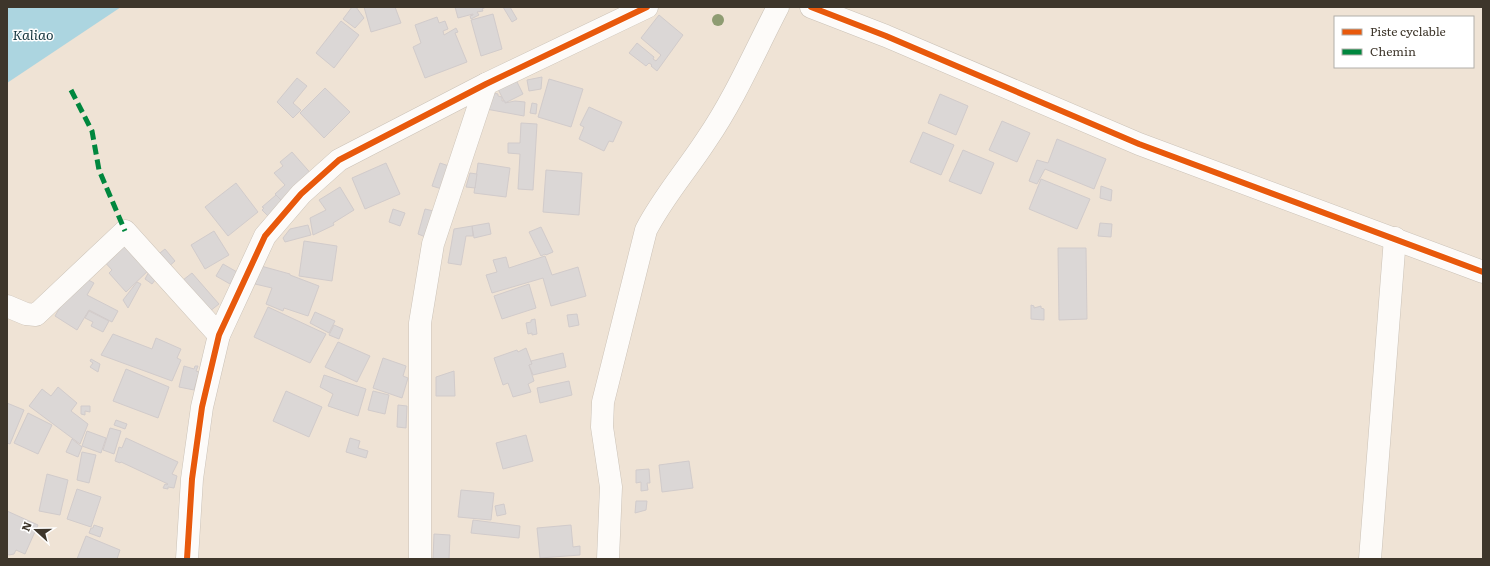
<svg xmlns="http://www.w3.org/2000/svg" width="1490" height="566" font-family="Literata,serif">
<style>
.water{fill:#acd5e0}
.building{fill:#dbd7d6;stroke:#d1cbcb}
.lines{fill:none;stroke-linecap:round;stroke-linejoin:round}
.street-casing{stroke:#cbc2b7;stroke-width:23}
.street{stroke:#fdfbf9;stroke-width:22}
.quiet{stroke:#00873e;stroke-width:5;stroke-dasharray:10 5;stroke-linecap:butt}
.cycleway-casing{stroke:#fff;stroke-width:8}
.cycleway{stroke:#e8590c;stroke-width:6}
.tree{fill:#8e9c72}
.labels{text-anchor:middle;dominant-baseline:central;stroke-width:3;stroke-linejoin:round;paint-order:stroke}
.water-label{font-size:14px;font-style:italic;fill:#16363f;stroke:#fff}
</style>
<rect width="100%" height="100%" fill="#efe3d5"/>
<path class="water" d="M7 7H121L7 83Z"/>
<g class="building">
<path d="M352 7H356L364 18 355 28 343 19Z"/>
<path d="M364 7H395L401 23 371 32Z"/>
<path d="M455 7H486L482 9 483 11 477 12 479 15 471 19 470 16 473 15V14L458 18Z"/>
<path d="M503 7H510L517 19 512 22Z"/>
<path d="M493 14 502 49 481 56 471 20Z"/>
<path d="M659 15 683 35 657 71 651 66 652 65 649 63 646 66 629 53 637 43 654 57 653 59 656 61 661 55 641 38Z"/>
<path d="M437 17 439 23 445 21 448 29 443 31 444 35 456 28 458 32 455 33 467 62 425 78 413 47 421 43 415 25Z"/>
<path d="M341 21 359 35 334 68 316 53Z"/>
<path d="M542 77 541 89 529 91 527 80Z"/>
<path d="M297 78 307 86 293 103 301 110 293 118 277 102Z"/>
<path d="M549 79 583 89 571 127 538 117Z"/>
<path d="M516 80 523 94 505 103 498 89Z"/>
<path d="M325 88 350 112 324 138 300 113Z"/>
<path d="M494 93 498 94V96L502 97V101H505V103L515 101 525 102 524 116 486 109 489 97 493 98Z"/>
<path d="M940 94 968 106 956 135 928 123Z"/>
<path d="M532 103 537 104 536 114 530 113Z"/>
<path d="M589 107 622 122 613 142 609 141 604 151 579 139 584 127 580 125Z"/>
<path d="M1002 121 1030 133 1017 162 989 150Z"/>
<path d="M521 123 537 124 533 190 518 189 520 154 508 153V143H520Z"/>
<path d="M923 132 954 145 941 175 910 162Z"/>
<path d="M1057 139 1106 159 1094 189 1045 169 1037 184 1029 181 1037 160 1048 163Z"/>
<path d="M963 150 994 163 981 194 949 181Z"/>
<path d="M292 152 314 177 284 203 275 194 285 185 274 173 283 166 280 162Z"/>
<path d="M386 163 400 194 365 209 352 178Z"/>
<path d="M440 163 452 167 445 190 432 186Z"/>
<path d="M478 163 510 168 506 197 474 193Z"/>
<path d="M546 170 582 173 579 215 543 212Z"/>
<path d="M470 173 477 174 475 188 466 187Z"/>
<path d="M1041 179 1090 199 1077 229 1029 209Z"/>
<path d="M236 183 258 212 228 236 205 207Z"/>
<path d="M1101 186 1112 190 1111 201 1100 198Z"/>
<path d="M340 187 354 210 333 223 334 225 313 235 310 218 326 210 319 200Z"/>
<path d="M276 195 283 202 269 217 262 210 264 208 262 207Z"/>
<path d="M393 209 405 213 400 226 389 222Z"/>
<path d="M425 209 438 212 428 238 418 234Z"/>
<path d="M489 223 491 234 474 238 472 226Z"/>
<path d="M1100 223 1112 224 1111 237 1098 236Z"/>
<path d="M308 225 311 235 285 242 283 238 290 229Z"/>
<path d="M472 226 473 236H466L461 265 448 263 454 229Z"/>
<path d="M541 227 553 252 546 255 545 254 541 256 529 232Z"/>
<path d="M214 231 229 255 205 269 191 245Z"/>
<path d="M127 238 153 266 126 292 109 273 112 270 102 259Z"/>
<path d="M304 241 337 246 332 281 299 276Z"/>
<path d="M1058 248H1086L1087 319 1059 320Z"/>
<path d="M165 249 175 261 166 269 156 256Z"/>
<path d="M545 256 552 275 578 267 586 296 551 306 543 278 492 293 486 275 497 272 493 260 506 257 509 268Z"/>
<path d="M223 264 237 272 230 284 216 276Z"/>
<path d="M261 266 290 274V275L319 286 308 316 284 308 283 311 266 304 272 288 255 284Z"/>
<path d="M151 268 159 275 152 284 145 279Z"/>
<path d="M192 273 219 304 205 315 178 284Z"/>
<path d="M83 277 94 283 87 295 118 311 112 322 89 310 77 330 55 316 66 297Z"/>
<path d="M137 282 141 284 128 308 123 300Z"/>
<path d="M529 284 536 308 502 319 494 296Z"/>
<path d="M1031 305 1034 306V308L1041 306V308L1044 309V320L1031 319Z"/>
<path d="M268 307 326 334 310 363 254 337Z"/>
<path d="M89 311 109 321 103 332 91 326 93 322 85 318Z"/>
<path d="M315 312 335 321 329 333 310 323Z"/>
<path d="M577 314 579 325 569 327 567 315Z"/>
<path d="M535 319 537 334 532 335V333L528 334 526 323 531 322V320Z"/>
<path d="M334 325 343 329 339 339 329 335Z"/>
<path d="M113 334 152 349 156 338 181 349 177 358 181 360 172 381 101 355Z"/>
<path d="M338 342 370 356 357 382 325 367Z"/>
<path d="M526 348 532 364 529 365 534 381 528 384 531 392 513 397 508 383 503 385 494 358 517 350 518 352Z"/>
<path d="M563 353 566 367 533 375 529 365 532 364 531 361Z"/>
<path d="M383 358 406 366 403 376 408 378 402 398 373 388Z"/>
<path d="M91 359 100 364 98 372 90 367 93 363 90 361Z"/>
<path d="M184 366 194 369 195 366H198L196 371 199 372 194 390 179 387Z"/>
<path d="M126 369 169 387 158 418 113 401Z"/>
<path d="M454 371 455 396H436V377Z"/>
<path d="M324 375 366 389 358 416 328 406 333 394 320 387Z"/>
<path d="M569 381 572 395 540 403 537 388Z"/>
<path d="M58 387 77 403 71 411 88 424 80 444 29 406 42 389 51 396Z"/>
<path d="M286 391 322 407 309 437 273 421Z"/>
<path d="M373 391 389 395 385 414 368 410Z"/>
<path d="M7 403 24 410 10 444 7 443Z"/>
<path d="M398 405 407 406 406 428 397 427Z"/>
<path d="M81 406H90V412L85 411V415L81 414Z"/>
<path d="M28 413 52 425 38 454 14 443Z"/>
<path d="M116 420 127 424 125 429 114 425Z"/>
<path d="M110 428 121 431 114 454 103 450Z"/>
<path d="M87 431 106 438 101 453 82 446Z"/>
<path d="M526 435 533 461 503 469 496 443Z"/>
<path d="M126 438 178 462 172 474 177 476 174 488 168 487V489L163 488 165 484 167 485 168 484 121 462 120 463 115 461 119 447 122 448Z"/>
<path d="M350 438 360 441 358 448 368 451 366 458 346 452Z"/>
<path d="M72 439 82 447 78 457 66 452Z"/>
<path d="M82 452 96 455 89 483 77 480Z"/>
<path d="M689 461 693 488 662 492 659 465Z"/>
<path d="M649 469 650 483H647L648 490 641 491V482L636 483V470Z"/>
<path d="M47 474 68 480 60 515 39 511Z"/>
<path d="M77 489 101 497 91 527 67 519Z"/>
<path d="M461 490 494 493 491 520 458 517Z"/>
<path d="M636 501H647L646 510 635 513Z"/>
<path d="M504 504 506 514 497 516 495 506Z"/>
<path d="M7 511 38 525 25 554 16 550 14 554 9 555 7 554Z"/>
<path d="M473 520 520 526 519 538 471 533Z"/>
<path d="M94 525 103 528 100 537 89 533 91 528H93Z"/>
<path d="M571 525 573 547 580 546V555L540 558 537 528Z"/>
<path d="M434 534 450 535 449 559H433Z"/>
<path d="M86 536 120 550 117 559H77Z"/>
</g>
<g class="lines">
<g class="street-casing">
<g id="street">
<path d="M811 7 886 36 1139 144 1483 272"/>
<path d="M7 306 26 314 36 315 125 231 219 335"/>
<path d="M187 559 192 479 202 407 219 335 265 236 301 194 339 160 486 84 647 7"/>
<path d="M420 559V323L433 244 486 84"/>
<path d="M608 559 611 487 602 427 603 402 646 230C663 197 687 170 707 139 735 98 755 51 778 7"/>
<path d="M1370 559 1395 238"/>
</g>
</g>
<use href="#street" class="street"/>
<path class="quiet" d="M71 90 92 131 99 170 125 231"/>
<g class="cycleway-casing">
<g id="cycleway">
<path d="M811 7 886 36 1139 144 1483 272"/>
<path d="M187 559 192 479 202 407 219 335 265 236 301 194 339 160 486 84 647 7"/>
</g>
</g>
<use href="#cycleway" class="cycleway"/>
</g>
<circle class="tree" cx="718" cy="20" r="6"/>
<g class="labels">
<g class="water-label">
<text x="33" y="34">Kaliao</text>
</g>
</g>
<rect width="1490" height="566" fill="none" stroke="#3e362b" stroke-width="16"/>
<rect x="1334" y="16" width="140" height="52" fill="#ffffff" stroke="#b2afaa"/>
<rect x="1342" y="29" width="20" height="6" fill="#e8590c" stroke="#b2afaa"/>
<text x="1370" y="36" font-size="12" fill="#3e362b">Piste cyclable</text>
<rect x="1342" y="49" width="20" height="6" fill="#00873e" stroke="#b2afaa"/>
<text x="1370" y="56" font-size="12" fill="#3e362b">Chemin</text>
<g transform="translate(36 530) rotate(291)" stroke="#ffffff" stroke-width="3" paint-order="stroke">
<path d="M0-3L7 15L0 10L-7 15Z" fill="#3e362b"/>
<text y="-6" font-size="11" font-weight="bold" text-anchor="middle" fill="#3e362b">N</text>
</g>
</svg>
